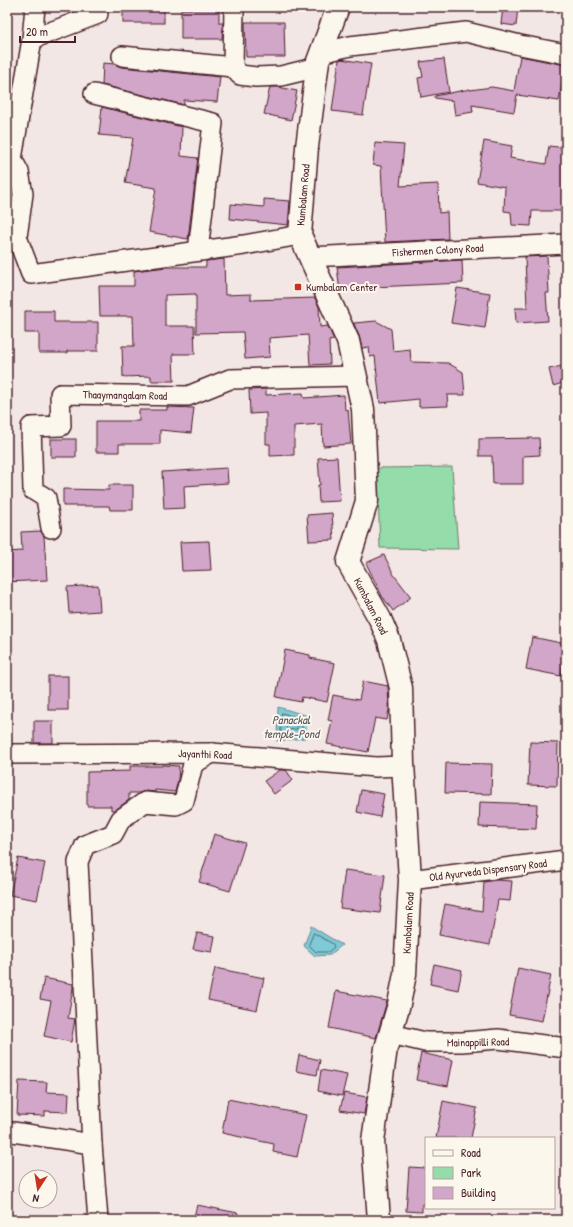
<svg xmlns="http://www.w3.org/2000/svg" width="573" height="1227" font-family="'Patrick Hand',sans-serif">
<style>
.green{fill:#94dcaa;stroke:#6f7e6a}
.water{fill:#7bcbd6;stroke:#678692}
.lines{fill:none;stroke-linecap:round;stroke-linejoin:round}
.shore{stroke:#5e646f;stroke-width:1}
.building{fill:#d2a6c9;stroke:#4a1f2b}
.street-casing{stroke:#4a1f2b;stroke-width:22}
.secondary-casing{stroke:#4a1f2b;stroke-width:25}
.street{stroke:#fbf7ec;stroke-width:19}
.secondary{stroke:#fbf7ec;stroke-width:22}
.poi-dot{fill:#c8321e;stroke:#fbf7ec;stroke-width:1.5}
.labels{text-anchor:middle;dominant-baseline:central;stroke-width:4;stroke-linejoin:round;paint-order:stroke}
.street-label{font-size:11px;fill:#4a1f2b;stroke:#fbf7ec}
.poi-label{font-size:11px;fill:#4a1f2b;stroke:#fbf7ec;text-anchor:start}
.water-label{font-size:12px;font-style:italic;fill:#59535e;stroke:#fbf7ec}
</style>
<rect width="100%" height="100%" fill="#f3e7e5"/>
<filter id="ink" filterUnits="userSpaceOnUse"><feTurbulence type="fractalNoise" baseFrequency=".025" numOctaves="2"/><feDisplacementMap in="SourceGraphic" scale="8" xChannelSelector="R" yChannelSelector="G"/><feConvolveMatrix kernelMatrix="1 2 1 2 8 2 1 2 1" color-interpolation-filters="sRGB"/></filter>
<g filter="url(#ink)">
<path class="green" d="M452 467 458 549 380 548 377 468Z"/>
<g class="water">
<path d="M278 707 308 716 305 738 277 741Z"/>
<path d="M311 926 342 945 330 955 315 956 304 946Z"/>
</g>
<g class="lines">
<g class="shore">
<path d="M282 713 303 719 301 734 281 736Z"/>
<path d="M287 720 297 723V729L287 730Z"/>
<path d="M314 933 333 944 334 947 328 952H316L309 945Z"/>
</g>
</g>
<g class="building">
<rect x="123" y="7" width="41" height="16"/>
<path d="M503 7H518L516 26 501 24Z"/>
<path d="M181 9H219V23H223L222 39H181Z"/>
<path d="M245 22H284L285 57H246Z"/>
<path d="M520 56 565 65 559 101 517 95 514 112 472 105 473 112 455 115 453 101 435 98V96L470 89V90L492 87 514 91Z"/>
<path d="M341 59 371 64 363 115 332 111 339 60Z"/>
<path d="M444 59 449 92 421 97 418 78 423 77 420 62Z"/>
<path d="M103 63 115 64 121 67 220 77 217 102 184 100V105L102 85Z"/>
<path d="M270 87H278L297 91 291 120 264 114Z"/>
<path d="M102 107 182 127 181 156 198 158 188 239 149 232 156 188 125 183 133 138 99 135Z"/>
<path d="M484 141 512 146 510 158 546 164 549 146 566 148V211H532L531 226 512 225 511 212 504 211 505 187 477 182Z"/>
<path d="M375 143 404 145 400 186 438 184 439 213 447 212 448 239 385 242 381 166 373 165Z"/>
<path d="M264 199 290 201 288 225 230 219 231 204 264 207Z"/>
<path d="M547 256 549 293H546L548 321 516 323 515 308H527L525 257Z"/>
<path d="M224 259 225 295 251 294V300L315 298 319 307 320 327 328 326 334 340 329 341 330 364 310 365 308 335 269 338 270 357 245 359 243 332 196 333V294L165 295V326H194L195 354H173L174 381H151V376L123 377 122 346H134L133 316H100L99 286H134V271L167 267H206V261Z"/>
<path d="M462 260 463 283 373 287V288L340 292 337 267Z"/>
<path d="M457 288 490 293 485 328 451 323Z"/>
<path d="M25 311H54V322H98V351H67V353H39V333H25Z"/>
<path d="M376 321 391 329 393 351 410 349 411 362 448 363 463 372 465 395H447L448 406 419 407V399L380 403 375 356 370 357 369 347 362 348 359 336 354 324V323Z"/>
<path d="M566 365V382L553 386 549 369Z"/>
<path d="M266 389V395L303 393 304 398 344 395 345 410 348 409 351 444 323 446 322 424 294 426V455L270 456V444H266V413L250 414 249 390Z"/>
<path d="M167 407 194 408 191 433 160 430V444H119V452H96V421H139V410H167Z"/>
<path d="M539 438 540 455 523 456V484H493L492 456H479V439Z"/>
<rect x="51" y="439" width="25" height="18"/>
<path d="M337 457 340 501 319 502 318 485H320L318 458Z"/>
<path d="M227 468 228 483 184 486 185 508 164 509 162 472Z"/>
<path d="M109 485H133V510H110L109 506H63V489L109 490Z"/>
<path d="M332 513 334 540 309 541 307 515Z"/>
<path d="M41 531 44 536 47 580 7 582V552L22 551 21 532Z"/>
<path d="M209 541 211 570 182 571 180 542Z"/>
<path d="M384 555 394 575 411 597 393 611 382 596 366 563Z"/>
<path d="M98 585 100 611 69 613 67 587Z"/>
<path d="M532 637 566 644 561 676 526 669Z"/>
<path d="M285 650 310 655V658L335 663 327 702 302 697 301 702 276 697Z"/>
<rect x="48" y="676" width="20" height="34"/>
<path d="M363 681 388 686 389 710 387 720 375 718 368 752 327 744 332 721 328 720 333 695 359 700Z"/>
<rect x="34" y="721" width="19" height="22"/>
<path d="M530 742 558 743 557 786 528 785Z"/>
<path d="M446 763 492 764 491 794 445 793Z"/>
<path d="M162 765 179 766 178 780 175 792 155 790V792L146 791 139 793H129V800L115 810H111V806H87V772L130 771V766H162Z"/>
<path d="M280 770H286L293 780 274 794 264 781Z"/>
<path d="M361 790 384 794 380 817 357 812Z"/>
<path d="M480 802 537 804 536 829 479 827Z"/>
<path d="M214 834 245 843 230 891 199 882Z"/>
<path d="M18 858 45 863 37 900 10 895Z"/>
<path d="M345 870 385 875 380 913 340 908Z"/>
<path d="M496 880 512 881 510 901 498 900 490 945 439 935 445 904 482 911 484 882Z"/>
<path d="M197 933 215 936 212 952 193 949Z"/>
<path d="M434 964 462 970 458 990 430 984Z"/>
<path d="M215 968 264 978 257 1010 208 1000Z"/>
<path d="M518 968 551 975 542 1021 509 1015Z"/>
<path d="M44 978 73 984V988L68 1018 75 1019 71 1042 44 1036 51 1001 40 999Z"/>
<path d="M336 991 387 1001 376 1038 329 1028Z"/>
<path d="M421 1053 453 1060 448 1086 416 1080Z"/>
<path d="M299 1055 320 1060 317 1075 296 1071Z"/>
<path d="M321 1070 347 1075 342 1096 318 1091Z"/>
<path d="M19 1081 47 1082 46 1092 69 1093 68 1112 45 1111V1116L17 1115Z"/>
<path d="M344 1093 367 1097 364 1114 340 1110Z"/>
<path d="M228 1099 306 1115 297 1157 273 1152 274 1144 222 1133Z"/>
<path d="M443 1101 477 1108 471 1138H436Z"/>
<path d="M409 1167 426 1168V1204H422V1212L406 1211Z"/>
<path d="M197 1205 238 1213 237 1220H193Z"/>
</g>
<g class="lines">
<g class="street-casing">
<g id="street">
<path d="M234 7 233 67 240 75 256 77 281 76 318 67"/>
<path d="M32 39 98 14"/>
<path d="M321 53 350 46 466 32 520 45 566 54"/>
<path d="M122 56 233 67"/>
<path d="M94 94 213 123 198 251"/>
<path d="M7 159H12L19 172 23 194 17 237 31 274 244 245 300 235"/>
<path d="M12 159 32 39 35 7"/>
<path d="M310 257 566 244"/>
<path d="M51 528 46 498 33 490 31 427 61 426 60 394 188 396 230 379 356 376"/>
<path d="M7 754 212 753 376 767 403 766"/>
<path d="M410 880 566 860"/>
<path d="M391 1034 425 1042H462L498 1039 566 1048"/>
<path d="M7 1132H13L92 1144 98 1220"/>
<path d="M92 1144 78 862 85 845 113 834 121 819 145 802 176 805 184 801 193 764 212 753"/>
</g>
</g>
<g class="secondary-casing">
<path id="secondary" d="M338 7 318 61 307 147 300 235 348 341 363 409 367 501 348 562 380 619 389 640 401 688 403 763 410 880 405 974 399 1004 386 1048 373 1141 379 1220"/>
</g>
<use href="#street" class="street"/>
<use href="#secondary" class="secondary"/>
</g>
</g>
<rect class="poi-dot" x="294" y="283" width="8" height="8" rx="2"/>
<g class="labels">
<g class="street-label">
<text transform="translate(303 195) rotate(-85)">Kumbalam Road</text>
<text transform="translate(438 250) rotate(-3)">Fishermen Colony Road</text>
<text transform="translate(125 395) rotate(1)">Thaaymangalam Road</text>
<text transform="translate(371 606) rotate(63)">Kumbalam Road</text>
<text transform="translate(205 754) rotate(2)">Jayanthi Road</text>
<text transform="translate(488 870) rotate(-7)">Old Ayurveda Dispensary Road</text>
<text transform="translate(408 923) rotate(-87)">Kumbalam Road</text>
<text transform="translate(478 1042) rotate(-1)">Mainappilli Road</text>
</g>
<g class="poi-label">
<text x="306" y="287">Kumbalam Center</text>
</g>
<g class="water-label">
<text x="291" y="719">Panackal<tspan x="291" dy="14">temple-Pond</tspan></text>
</g>
</g>
<rect width="573" height="1227" fill="none" stroke="#fbf7ec" stroke-width="24"/>
<rect x="12" y="12" width="549" height="1203" fill="none" stroke="#4a1f2b" stroke-width="1.5" filter="url(#ink)"/>
<rect x="425" y="1137" width="130" height="72" fill="#fbf7ec" stroke="#b4a19f"/>
<rect x="433" y="1150" width="20" height="6" fill="#fbf7ec" stroke="#b4a19f"/>
<text x="461" y="1157" font-size="12" fill="#4a1f2b">Road</text>
<rect x="433" y="1167" width="20" height="12" fill="#94dcaa" stroke="#b4a19f"/>
<text x="461" y="1177" font-size="12" fill="#4a1f2b">Park</text>
<rect x="433" y="1187" width="20" height="12" fill="#d2a6c9" stroke="#b4a19f"/>
<text x="461" y="1197" font-size="12" fill="#4a1f2b">Building</text>
<g transform="translate(38 1189) rotate(192)"><circle r="19" fill="#fbf7ec" stroke="#b4a19f"/>
<path d="M0-3L7 15L0 10L-7 15Z" fill="#c8321e"/>
<text y="-6" font-size="11" font-weight="bold" text-anchor="middle" fill="#4a1f2b">N</text>
</g>
<path d="M20 36v6h55v-6" fill="none" stroke="#4a1f2b" stroke-width="2"/>
<text x="26" y="36" font-size="12" fill="#4a1f2b" stroke="#fbf7ec" stroke-width="3" paint-order="stroke">20 m</text>
</svg>
